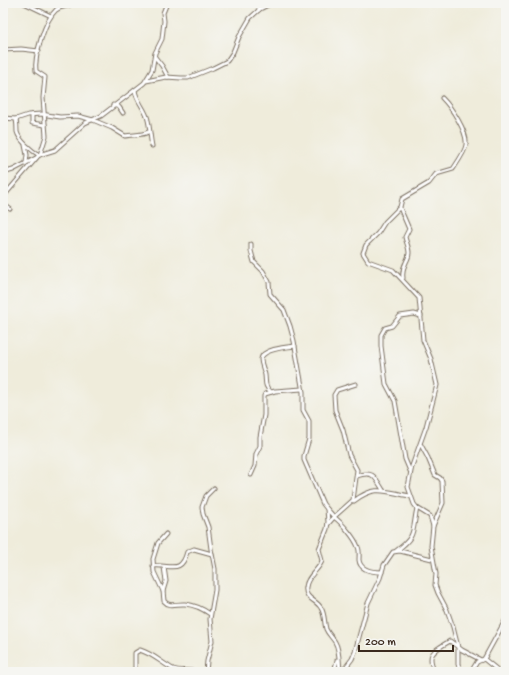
<svg xmlns="http://www.w3.org/2000/svg" width="509" height="675" font-family="'Gochi Hand',sans-serif">
<style>
.lines{fill:none;stroke-linecap:round;stroke-linejoin:round}
.minor-casing{stroke:#7a6e60;stroke-width:5}
.minor{stroke:#fff;stroke-width:3}
</style>
<rect width="100%" height="100%" fill="#f6f6f2"/>
<filter id="ink" filterUnits="userSpaceOnUse"><feTurbulence type="fractalNoise" baseFrequency=".025" numOctaves="2"/><feDisplacementMap in="SourceGraphic" scale="8" xChannelSelector="R" yChannelSelector="G"/><feConvolveMatrix kernelMatrix="1 2 1 2 8 2 1 2 1" color-interpolation-filters="sRGB"/></filter>
<filter id="wash" filterUnits="userSpaceOnUse"><feTurbulence type="fractalNoise" baseFrequency=".012" numOctaves="4" result="noise"/><feDisplacementMap in="SourceGraphic" scale="16" xChannelSelector="R" yChannelSelector="G"/><feGaussianBlur stdDeviation="0.9" result="paint"/><feColorMatrix in="noise" values="0 0 0 0 0 0 0 0 0 0 0 0 0 0 0 0 0 1.4 0 .05"/><feComposite in="paint" operator="in"/></filter>
<g filter="url(#wash)">
<rect width="100%" height="100%" fill="#efecdb"/>
</g>
<g filter="url(#ink)">
<g class="lines">
<g class="minor-casing">
<g id="minor">
<path d="M24 3 51 16"/>
<path d="M259 10 260 3"/>
<path d="M3 50 21 49 39 51"/>
<path d="M155 57 162 66 168 77"/>
<path d="M146 81 166 77 181 78H188L213 68 227 61 233 52 239 37 250 18 260 9 272 3"/>
<path d="M135 90C136 101 146 109 148 120 150 128 150 137 152 146"/>
<path d="M113 105 119 107 123 113"/>
<path d="M32 115V123L45 125"/>
<path d="M3 118 16 119 28 115 41 114 60 117 78 116 93 120 112 128 125 136C133 134 141 136 148 132"/>
<path d="M16 119C17 124 17 128 17 132 19 140 32 151 39 155"/>
<path d="M25 145 27 155 26 163"/>
<path d="M40 155 46 136 43 98 45 77 36 71C34 56 45 20 56 10 62 5 68 8 73 3"/>
<path d="M3 173 13 170 36 158"/>
<path d="M3 197 39 155 55 150 85 123 101 116 144 83 152 70 155 53 162 39 164 21 163 13 167 3"/>
<path d="M3 204 10 209"/>
<path d="M400 208 409 229 405 237C406 242 409 247 409 253 409 262 401 264 403 278"/>
<path d="M251 244V251L254 262 263 271 269 282 270 294 284 310 290 326 294 341 303 392V410L309 421V439L304 456V460L323 504 327 509 328 522 327 529 319 549 322 561C318 571 307 576 306 587 304 599 317 600 321 608 325 614 324 622 326 629 328 634 332 637 335 642 340 650 339 663 340 672"/>
<path d="M271 392C264 386 266 382 265 375 264 369 261 365 261 359 262 349 286 347 295 346"/>
<path d="M421 445 428 458 435 475 440 478 442 481 443 503 433 526 431 546 436 574 435 585 438 593 447 610 453 627 458 647V664L461 672"/>
<path d="M410 471 405 459 395 401 386 384 381 346V335L385 328 392 326 400 316 414 314 421 316"/>
<path d="M251 475 255 466 256 454 260 446V437L264 415V396L265 394 275 391 302 389"/>
<path d="M357 476C373 470 375 477 383 490"/>
<path d="M354 501C376 484 386 492 410 496"/>
<path d="M327 509 334 517"/>
<path d="M334 517C342 523 355 538 358 547 360 551 359 555 359 560 360 570 372 572 382 572"/>
<path d="M328 524 334 517 353 500 357 470 349 455 343 430 335 410 334 395 337 390 356 384"/>
<path d="M433 526 430 516 417 508 414 504 408 487 412 466 426 427 437 385 431 359 423 340 419 298 393 270 368 261 363 253 366 245 378 233 385 222 400 207 402 199 429 183 436 174 453 169C457 163 465 152 466 145 468 132 451 107 442 98"/>
<path d="M166 534 158 543 153 559 154 572 163 591 164 601C170 608 177 603 185 604 194 605 203 609 210 614"/>
<path d="M396 551C417 536 412 531 417 508"/>
<path d="M153 566C170 564 181 575 187 552L194 549 212 554"/>
<path d="M163 591 166 581 164 567"/>
<path d="M484 659 500 672"/>
<path d="M135 672V653L140 650C153 654 162 663 173 669 180 672 188 669 195 672"/>
<path d="M206 672 207 661 212 641 210 619 215 590V569L211 549 208 527 203 514 202 507 206 496 214 488"/>
<path d="M334 672 337 660"/>
<path d="M342 672 352 659 355 652 368 603 380 578 384 565 393 552 400 551 432 559"/>
<path d="M432 672C434 666 431 665 431 659 430 651 445 644 450 641L462 650 481 660"/>
<path d="M471 672 477 662 484 659 506 619"/>
</g>
</g>
<use href="#minor" class="minor"/>
</g>
</g>
<rect width="509" height="675" fill="none" stroke="#f6f6f2" stroke-width="16"/>
<path d="M359 645v6h94v-6" fill="none" stroke="#3b2a1e" stroke-width="2"/>
<text x="365" y="645" font-size="12" fill="#3b2a1e" stroke="#f6f6f2" stroke-width="3" paint-order="stroke">200 m</text>
</svg>
